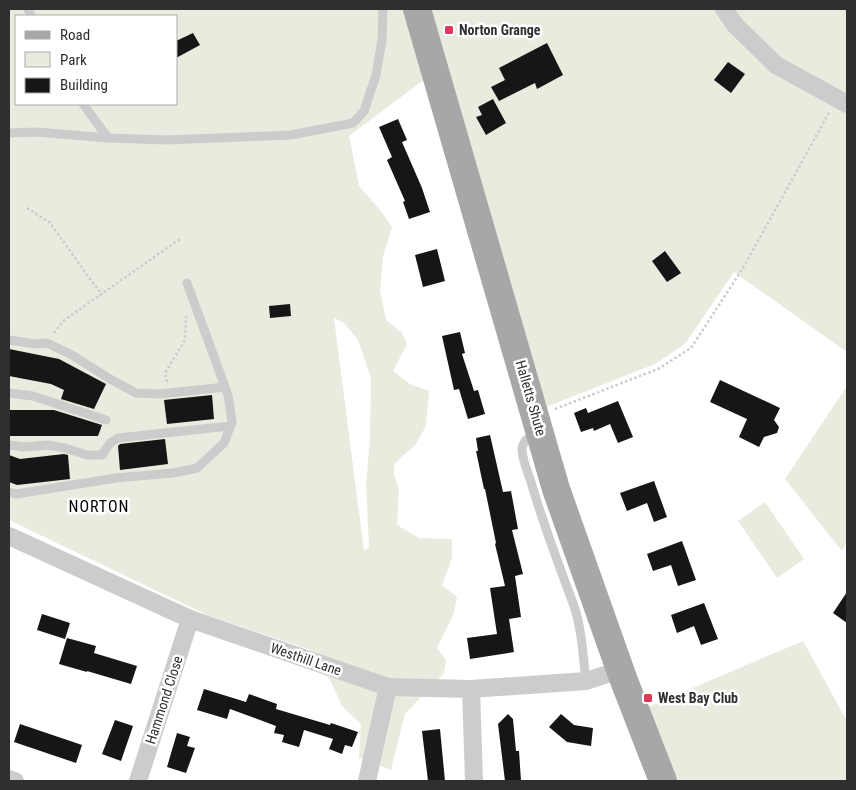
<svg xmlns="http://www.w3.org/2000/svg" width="856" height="790" font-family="'Roboto Condensed',sans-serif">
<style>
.green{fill:#e7ecde;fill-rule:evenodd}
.building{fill:#161616}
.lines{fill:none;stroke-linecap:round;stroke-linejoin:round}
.path{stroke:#ccc;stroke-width:2.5;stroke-dasharray:2.5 2.5;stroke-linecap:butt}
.lane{stroke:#ccc;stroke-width:9}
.street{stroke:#ccc;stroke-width:18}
.primary{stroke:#a7a7a7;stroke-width:28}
.poi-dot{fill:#e1375a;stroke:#fff;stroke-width:2}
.labels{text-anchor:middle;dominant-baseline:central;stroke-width:5;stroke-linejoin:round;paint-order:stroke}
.poi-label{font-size:14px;font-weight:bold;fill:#2f2f2f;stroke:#fff;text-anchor:start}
.street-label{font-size:14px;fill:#2f2f2f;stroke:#fff}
.quarter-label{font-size:16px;letter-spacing:1px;fill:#000;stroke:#fff}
</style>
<rect width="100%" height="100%" fill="#fff"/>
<g class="green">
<path d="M9 9H404L425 79 349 136 359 186 381 211 392 227 383 257 380 291 386 320 402 333 407 344 393 371 410 384 429 391 426 426 416 444 394 464V475L399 489 397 525 419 538 452 539V558L442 585 457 597 453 616 437 648 446 660 444 673 405 714 391 770 359 758 361 724 342 706 331 682 311 650 207 615 9 520ZM16 16H176V104H16ZM334 318 344 323 358 340 371 378 370 438 366 486 369 547 364 551Z"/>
<path d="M430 9H717L847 111V352L734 272 685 344 655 364 546 407Z"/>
<path d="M732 9H847V95L782 60 758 38Z"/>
<path d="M847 386V542L842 551 785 479Z"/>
<path d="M765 502 804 559 777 578 738 521Z"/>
<path d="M803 641 847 721V781H676L648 707Z"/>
</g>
<g class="building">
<path d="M193 33 200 45 176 58V41Z"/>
<path d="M547 43 563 75 537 89 535 83 499 101 491 87 505 80 499 68Z"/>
<path d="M728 62 745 74 731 93 714 80Z"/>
<path d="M493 99 506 123 486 135 476 117 482 115 478 107Z"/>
<path d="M398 119 407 140 402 142 422 188 430 212 409 219 403 202 405 201 387 160 392 157 379 127Z"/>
<path d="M437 249 445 281 423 287 415 255Z"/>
<path d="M665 251 681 273 667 282 652 261Z"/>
<path d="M290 304 291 316 270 318 269 306Z"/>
<path d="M460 332 465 353 462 354 474 391 478 390 485 414 468 419 459 389 454 390 442 336Z"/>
<path d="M9 349 59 359 106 384 94 409 61 399 64 390 51 384 9 376Z"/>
<path d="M720 380 780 408 774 420 779 427 777 433 764 437 759 447 739 437 747 419 710 402Z"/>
<path d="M212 395 214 419 167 424 164 400Z"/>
<path d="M618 401 633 437 618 443 610 424 594 431 593 428 581 432 574 413 586 408 588 413Z"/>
<path d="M9 410H54L102 425 98 436H9Z"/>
<path d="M490 435 503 492 511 491 518 529 512 530 523 574 515 576 521 617 509 619 514 652 470 659 467 638 497 634 490 588 505 586 495 544 496 543 485 489H484L476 451H478L476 438Z"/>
<path d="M165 439 168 464 120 470 118 446 120 444Z"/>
<path d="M64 454 68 455 70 479 17 485 9 482V455L20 459Z"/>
<path d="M654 481 667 517 654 522 647 503 627 511 620 493Z"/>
<path d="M682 541 696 580 678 586 671 565 653 571 647 554Z"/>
<path d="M847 592V623L833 613Z"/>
<path d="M704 603 718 639 701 645 694 626 677 633 671 615Z"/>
<path d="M42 614 70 623 65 639 37 630Z"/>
<path d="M67 638 96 646 94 653 137 666 131 684 87 671V672L59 664Z"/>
<path d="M204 689 246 702 249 694 277 704 276 709 330 725 331 723 358 732 352 747 345 745 342 754 329 749 333 739 304 730 299 747 282 742 284 735 274 733 276 726 230 709 227 719 197 710Z"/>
<path d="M508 714 513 719 516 751H519L521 781H505L498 724Z"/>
<path d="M561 714 574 725 593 728 591 746 567 742 549 727Z"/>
<path d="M115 720 133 726 121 761 102 754Z"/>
<path d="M20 724 82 745 76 763 14 742Z"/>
<path d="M440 729 445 781H428L422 731Z"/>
<path d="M177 733 190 737 187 746 195 748 186 773 167 767Z"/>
</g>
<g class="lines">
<g class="path">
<path d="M27 208 50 223 90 279 102 294"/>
<path d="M54 333 63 321 180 239"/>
<path d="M167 382 165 373 185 340 186 316"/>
<path d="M555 409 658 369 691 348 743 268 830 111"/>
</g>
<g class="lane">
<path d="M28 9 31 16"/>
<path d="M83 104 108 138"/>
<path d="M9 133 37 132 108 138 166 140 291 135 353 123 364 111 376 75 382 40 383 9"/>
<path d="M9 340 36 344 47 343 72 355 110 379 136 393 160 394 225 387"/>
<path d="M9 393 33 396 106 420"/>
<path d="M537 433C530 437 523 440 522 449 522 460 528 472 531 482 543 524 559 565 574 606 582 630 583 656 586 681"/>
<path d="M9 445 25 447 48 445 65 448 87 455H102L110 443 118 438 230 426"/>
<path d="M9 492 16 494 116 478 173 473 197 468 224 443 232 422 228 395 187 283"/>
</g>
<g class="street">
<path d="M724 9 735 25 776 65 847 104"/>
<path d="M9 536 190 619 388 687 471 689 586 681 620 670"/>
<path d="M471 689 474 781"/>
<path d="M9 779 15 781"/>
<path d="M138 781 190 619"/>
<path d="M367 781 388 687"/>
</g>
<path class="primary" d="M417 9 556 489 623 678 663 781"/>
</g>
<g class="poi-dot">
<rect x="444" y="25" width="10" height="10" rx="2.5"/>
<rect x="643" y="693" width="10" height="10" rx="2.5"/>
</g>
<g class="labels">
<g class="poi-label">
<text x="459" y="30">Norton Grange</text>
<text x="658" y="698">West Bay Club</text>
</g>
<g class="street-label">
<text transform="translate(531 398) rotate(74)">Halletts Shute</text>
<text transform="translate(306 659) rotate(19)">Westhill Lane</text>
<text transform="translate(164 700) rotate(-72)">Hammond Close</text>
</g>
<g class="quarter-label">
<text x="99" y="506">NORTON</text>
</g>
</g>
<rect width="856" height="790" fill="none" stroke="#2f2f2f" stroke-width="20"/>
<rect x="15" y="15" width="162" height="90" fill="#ffffff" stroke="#acacac"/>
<rect x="25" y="31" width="25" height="8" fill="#a7a7a7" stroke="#acacac"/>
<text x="60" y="40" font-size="15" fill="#2f2f2f">Road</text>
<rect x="25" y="52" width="25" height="15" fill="#e7ecde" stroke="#acacac"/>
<text x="60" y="65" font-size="15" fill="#2f2f2f">Park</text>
<rect x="25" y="78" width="25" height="15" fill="#161616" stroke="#acacac"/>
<text x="60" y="90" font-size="15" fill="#2f2f2f">Building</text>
</svg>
